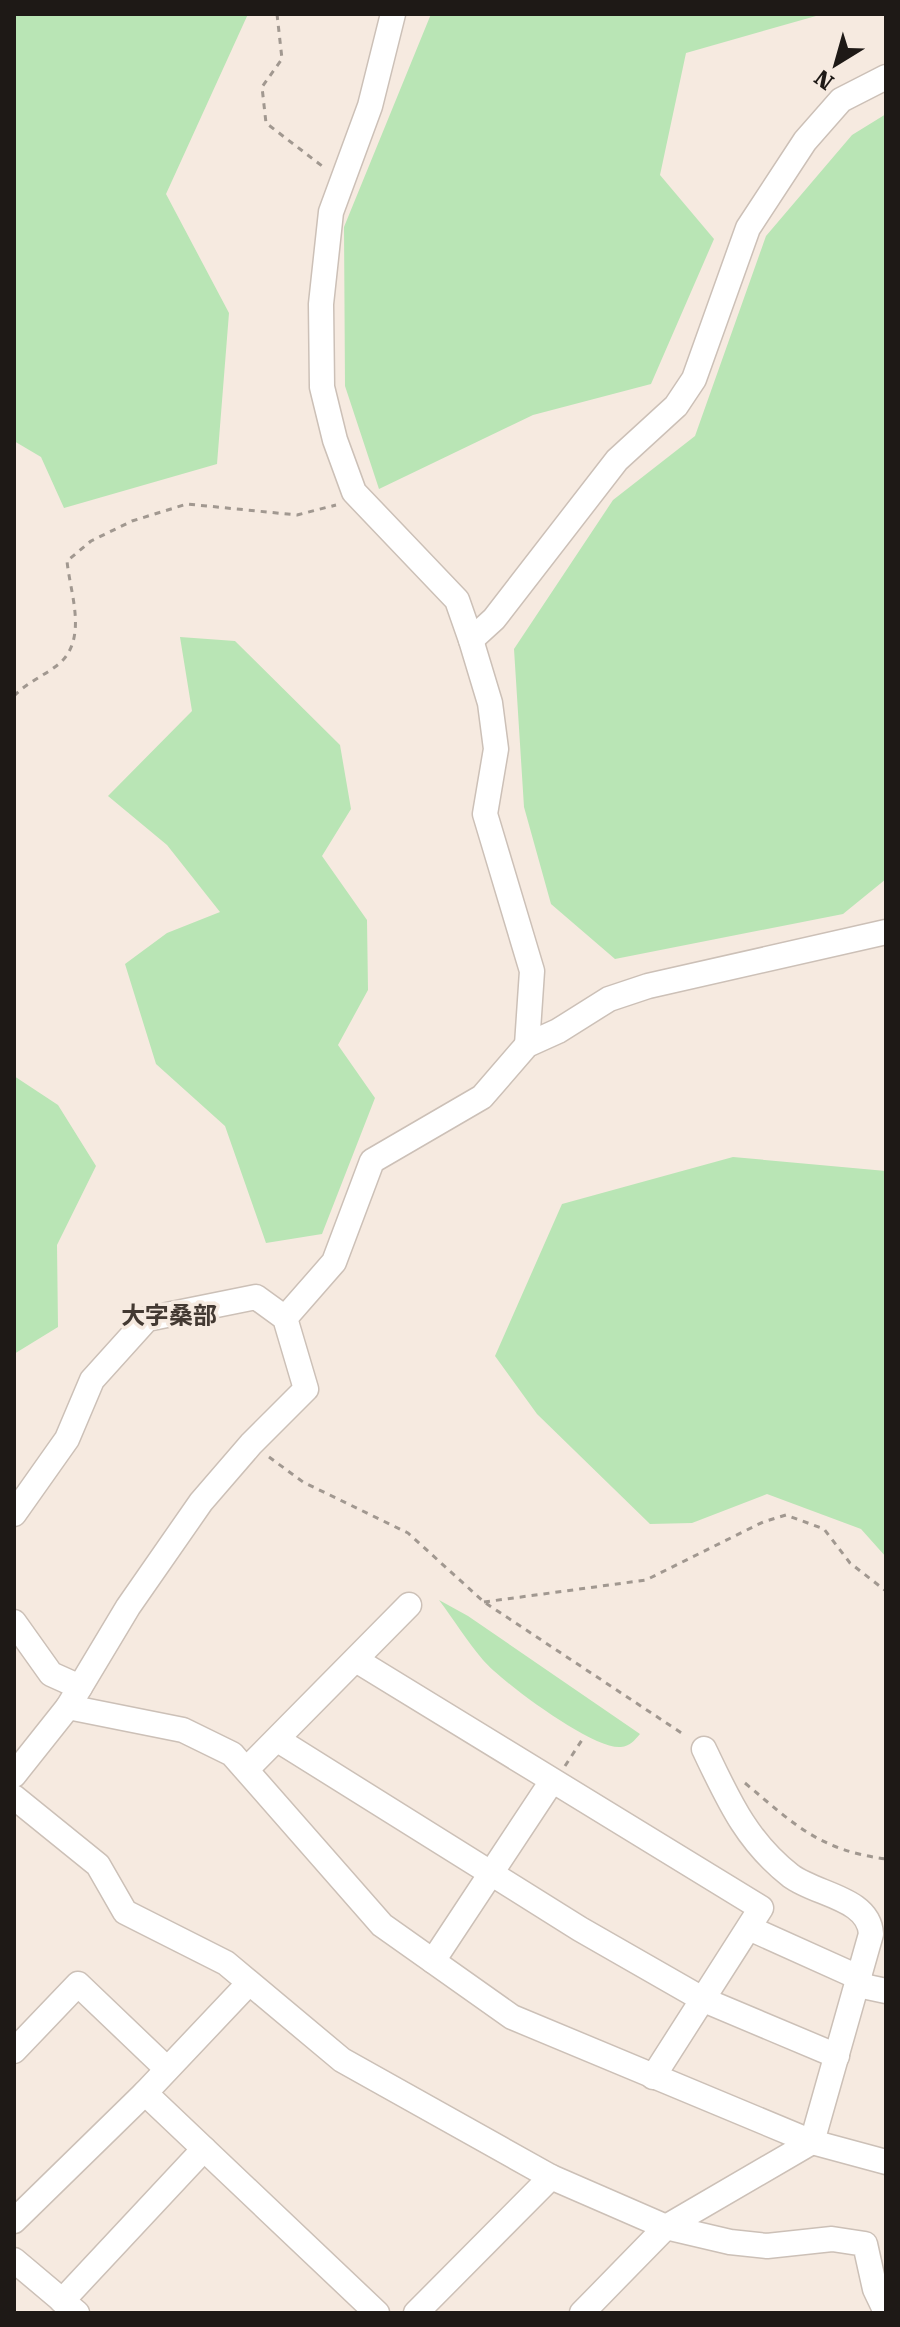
<svg xmlns="http://www.w3.org/2000/svg" width="900" height="2327" font-family="'Roboto Serif','Noto Sans JP',serif">
<style>
.green{fill:#b9e5b5}
.lines{fill:none;stroke-linecap:round;stroke-linejoin:round}
.minor-casing{stroke:#ccc0b7;stroke-width:27}
.path{stroke:#a19890;stroke-width:3;stroke-dasharray:6 6;stroke-linecap:butt}
.minor{stroke:#fff;stroke-width:24}
.labels{text-anchor:middle;dominant-baseline:central;stroke-width:7;stroke-linejoin:round;paint-order:stroke}
.quarter-label{font-size:24px;font-weight:bold;fill:#433932;stroke:#f6eae0}
</style>
<rect width="100%" height="100%" fill="#f6eae0"/>
<g class="green">
<path d="M14 14H248L166 194 229 313 217 464 64 508 41 457 14 441Z"/>
<path d="M431 14H823L686 53 660 175 714 239 651 384 533 415 379 489 345 386 344 227Z"/>
<path d="M886 114V879L843 914 615 959 551 904 524 807 514 649 613 500 695 436 766 236 852 135Z"/>
<path d="M180 637 235 641 340 745 351 809 322 856 367 920 368 990 338 1045 375 1098 322 1234 266 1243 225 1126 156 1064 125 964 167 933 220 912 167 845 108 796 192 711Z"/>
<path d="M14 1076 58 1105 96 1166 57 1245 58 1327 14 1354Z"/>
<path d="M733 1157 886 1171V1557L861 1529 767 1494 692 1523 650 1524 537 1414 495 1356 562 1204Z"/>
<path d="M439 1600 468 1616 640 1734C634 1741 630 1746 621 1747 593 1750 502 1682 483 1660 467 1641 454 1620 439 1600Z"/>
</g>
<g class="lines">
<g class="minor-casing">
<g id="minor">
<path d="M393 14 370 106 331 212 321 304 322 387 335 440 354 492 457 600 471 640 490 703 496 749 485 814 532 971 527 1045"/>
<path d="M471 640 494 619 617 460 676 406 694 379 748 228 805 141 841 100 886 77"/>
<path d="M285 1318 334 1262 372 1161 482 1097 527 1045 558 1031 609 999 648 986 886 932"/>
<path d="M14 1514 67 1439 92 1380 147 1319 256 1297 285 1318 306 1389 251 1444 201 1502 128 1607 68 1707 14 1775"/>
<path d="M14 1622 51 1674 80 1687"/>
<path d="M356 1660 761 1908 653 2077"/>
<path d="M68 1707 183 1730 232 1754 382 1925 512 2017 812 2142 886 2162"/>
<path d="M278 1740 580 1929 704 2000 837 2056"/>
<path d="M247 1769 409 1605"/>
<path d="M14 1797 98 1865 125 1912 226 1963 342 2060 551 2177 666 2227 730 2242 767 2246 832 2239 865 2244 875 2289 886 2312"/>
<path d="M749 1928 860 1978"/>
<path d="M433 1961 552 1781"/>
<path d="M858 1985 886 1991"/>
<path d="M14 2051 78 1984 167 2069"/>
<path d="M145 2093 377 2313"/>
<path d="M14 2221 145 2093 249 1983"/>
<path d="M14 2260 77 2313"/>
<path d="M62 2301 204 2149"/>
<path d="M416 2313 551 2177"/>
<path d="M582 2313 666 2227 812 2142 871 1934C869 1898 817 1895 791 1876 746 1841 728 1799 704 1749"/>
</g>
</g>
<g class="path">
<path d="M277 14 282 59 262 87 266 123 326 169"/>
<path d="M14 696C27 682 46 675 60 663 88 637 70 593 67 561L91 541 132 521 187 504 297 515 336 505"/>
<path d="M269 1457 303 1482 408 1533 484 1602 686 1736"/>
<path d="M484 1602 646 1580 763 1522 786 1515 824 1529 850 1563 886 1591"/>
<path d="M565 1766 582 1740"/>
<path d="M745 1783C795 1825 819 1850 886 1859"/>
</g>
<use href="#minor" class="minor"/>
</g>
<g class="labels">
<g class="quarter-label">
<text x="169" y="1316">大字桑部</text>
</g>
</g>
<rect width="900" height="2327" fill="none" stroke="#1e1916" stroke-width="32"/>
<g transform="translate(836 64) rotate(217)" stroke="#f6eae0" stroke-width="6" paint-order="stroke">
<path d="M0-6L14 30L0 20L-14 30Z" fill="#1e1916"/>
<text y="-12" font-size="22" font-weight="bold" text-anchor="middle" fill="#1e1916">N</text>
</g>
</svg>
